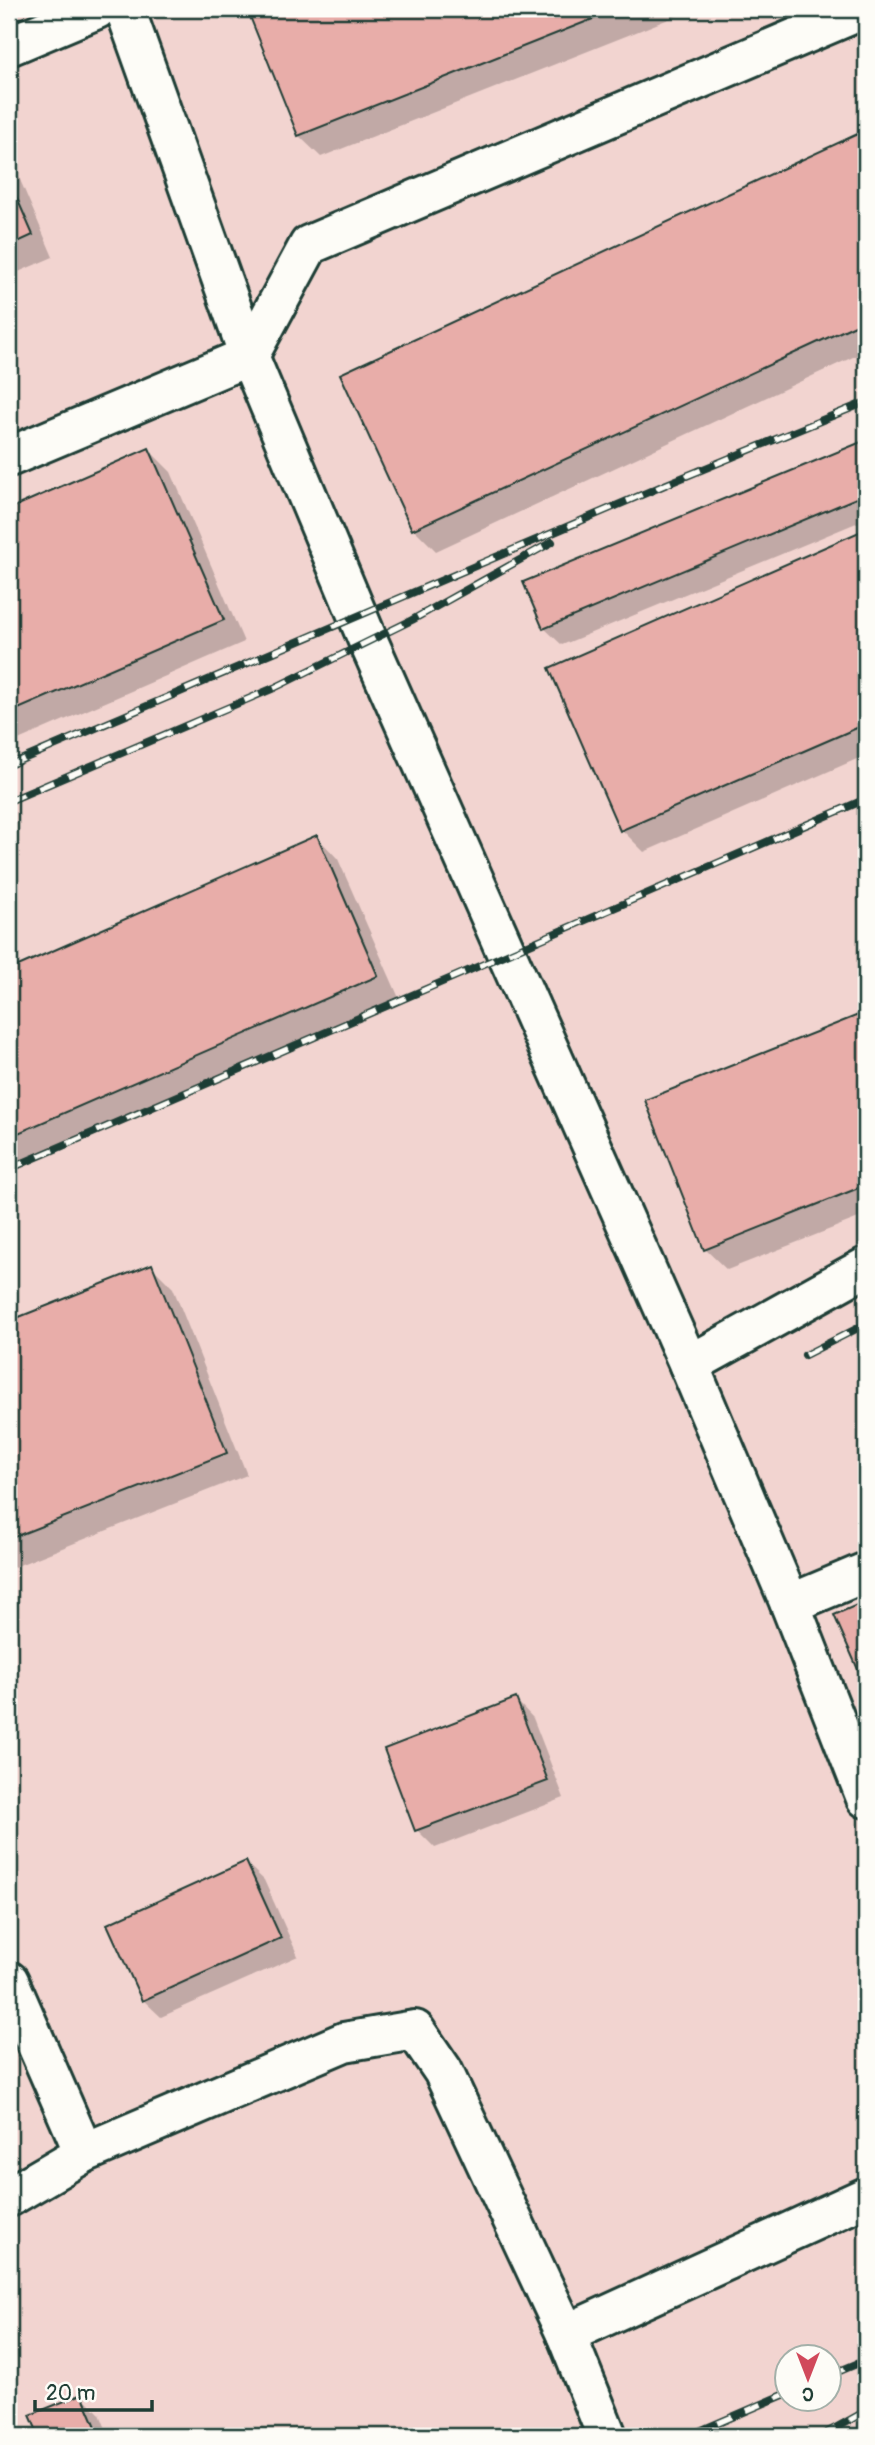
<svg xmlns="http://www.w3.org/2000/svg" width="875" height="2445" font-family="Pangolin,sans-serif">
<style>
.built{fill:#f2d4d0;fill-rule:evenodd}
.shadow{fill:#0003}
.building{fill:#e8ada9;stroke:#1f3d34;stroke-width:2}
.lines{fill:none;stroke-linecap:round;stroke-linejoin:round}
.minor-casing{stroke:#1f3d34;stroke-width:44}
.minor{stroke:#fdfcf7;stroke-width:38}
.rail-casing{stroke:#1f3d34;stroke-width:8}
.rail{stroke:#fdfcf7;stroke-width:5;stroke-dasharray:16;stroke-linecap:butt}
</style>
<rect width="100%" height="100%" fill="#f7e4e0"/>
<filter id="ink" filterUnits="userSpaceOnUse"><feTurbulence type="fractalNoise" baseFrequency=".0143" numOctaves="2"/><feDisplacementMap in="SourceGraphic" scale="14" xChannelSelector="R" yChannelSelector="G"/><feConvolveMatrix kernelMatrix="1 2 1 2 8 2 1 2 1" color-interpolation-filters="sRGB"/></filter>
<g filter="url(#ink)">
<path class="built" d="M9 9H866V2436H9ZM788 2358H830V2400H788Z"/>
<g class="shadow">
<path d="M251 9H694L321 157 299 136Z"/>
<path d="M866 132V351L436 551 414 529 342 375Z"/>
<path d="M9 154 53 257 9 276Z"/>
<path d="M866 442V519L562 645 544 628 525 583Z"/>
<path d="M149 450 171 472 244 642 9 744V511Z"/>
<path d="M866 531V755L644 852 622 830 551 668Z"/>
<path d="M317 837 338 859 399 998 9 1168V972Z"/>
<path d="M866 1014V1215L727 1270 705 1249 647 1100Z"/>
<path d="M151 1266 173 1288 247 1475 9 1569V1323Z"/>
<path d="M866 1603V1678L837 1616Z"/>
<path d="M516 1700 533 1718 564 1798 435 1848 417 1830Z"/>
<path d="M246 1863 264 1880 298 1956 161 2017 143 2000Z"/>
<path d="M82 2396 100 2414 109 2436H41L33 2416Z"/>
</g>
<g class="building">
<path d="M247 9H618L298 136Z"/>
<path d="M866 130V320L412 530 340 374Z"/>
<path d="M9 180 33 235 9 246Z"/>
<path d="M866 440V494L543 629 523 582Z"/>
<path d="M149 448 224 620 9 713V509Z"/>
<path d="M866 529V724L620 831 549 668Z"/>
<path d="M317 835 378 976 9 1137V970Z"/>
<path d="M866 1012V1185L704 1250 645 1100Z"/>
<path d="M152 1264 227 1453 9 1539V1321Z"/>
<path d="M866 1601V1672L860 1674 834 1615Z"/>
<path d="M516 1698 548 1781 415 1831 384 1749Z"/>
<path d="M246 1861 281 1938 142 2001 107 1924Z"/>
<path d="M82 2394 100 2436H39L30 2415Z"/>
</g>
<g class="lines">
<g class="minor-casing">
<g id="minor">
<path d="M125 9 249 356 369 643 689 1365 790 1604 866 1798"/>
<path d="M9 46 97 9"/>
<path d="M9 457 249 356 309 245 864 9"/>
<path d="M689 1365 866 1267"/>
<path d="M790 1604 866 1572"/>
<path d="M9 1981 84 2153 9 2197"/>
<path d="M84 2153 344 2042 415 2030 443 2071 566 2334 607 2436"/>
<path d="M566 2334 866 2197"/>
</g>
</g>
<use href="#minor" class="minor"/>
<g class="rail-casing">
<g id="rail">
<path d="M9 765 667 484 866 402"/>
<path d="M9 801 274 688 412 620 552 542"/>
<path d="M9 1169 866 799"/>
<path d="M805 1355 866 1324"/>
<path d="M830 2375 866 2360"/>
<path d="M688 2436 788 2393"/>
<path d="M821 2436 866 2411"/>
</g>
</g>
<use href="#rail" class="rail"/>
</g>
</g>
<rect width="875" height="2445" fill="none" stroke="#fdfcf7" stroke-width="35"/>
<rect x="18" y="18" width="840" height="2410" fill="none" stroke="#1f3d34" stroke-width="2.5" filter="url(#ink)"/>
<g transform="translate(808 2378) rotate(180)"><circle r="33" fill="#fdfcf7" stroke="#a4b0a9" stroke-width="2"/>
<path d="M0-5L12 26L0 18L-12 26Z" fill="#d1495b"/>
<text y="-10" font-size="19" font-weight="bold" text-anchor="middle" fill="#1f3d34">С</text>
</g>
<path d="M35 2400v10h117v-10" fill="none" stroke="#1f3d34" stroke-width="3.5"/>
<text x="46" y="2400" font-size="21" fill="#1f3d34" stroke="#fdfcf7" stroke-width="5" paint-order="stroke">20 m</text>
</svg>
